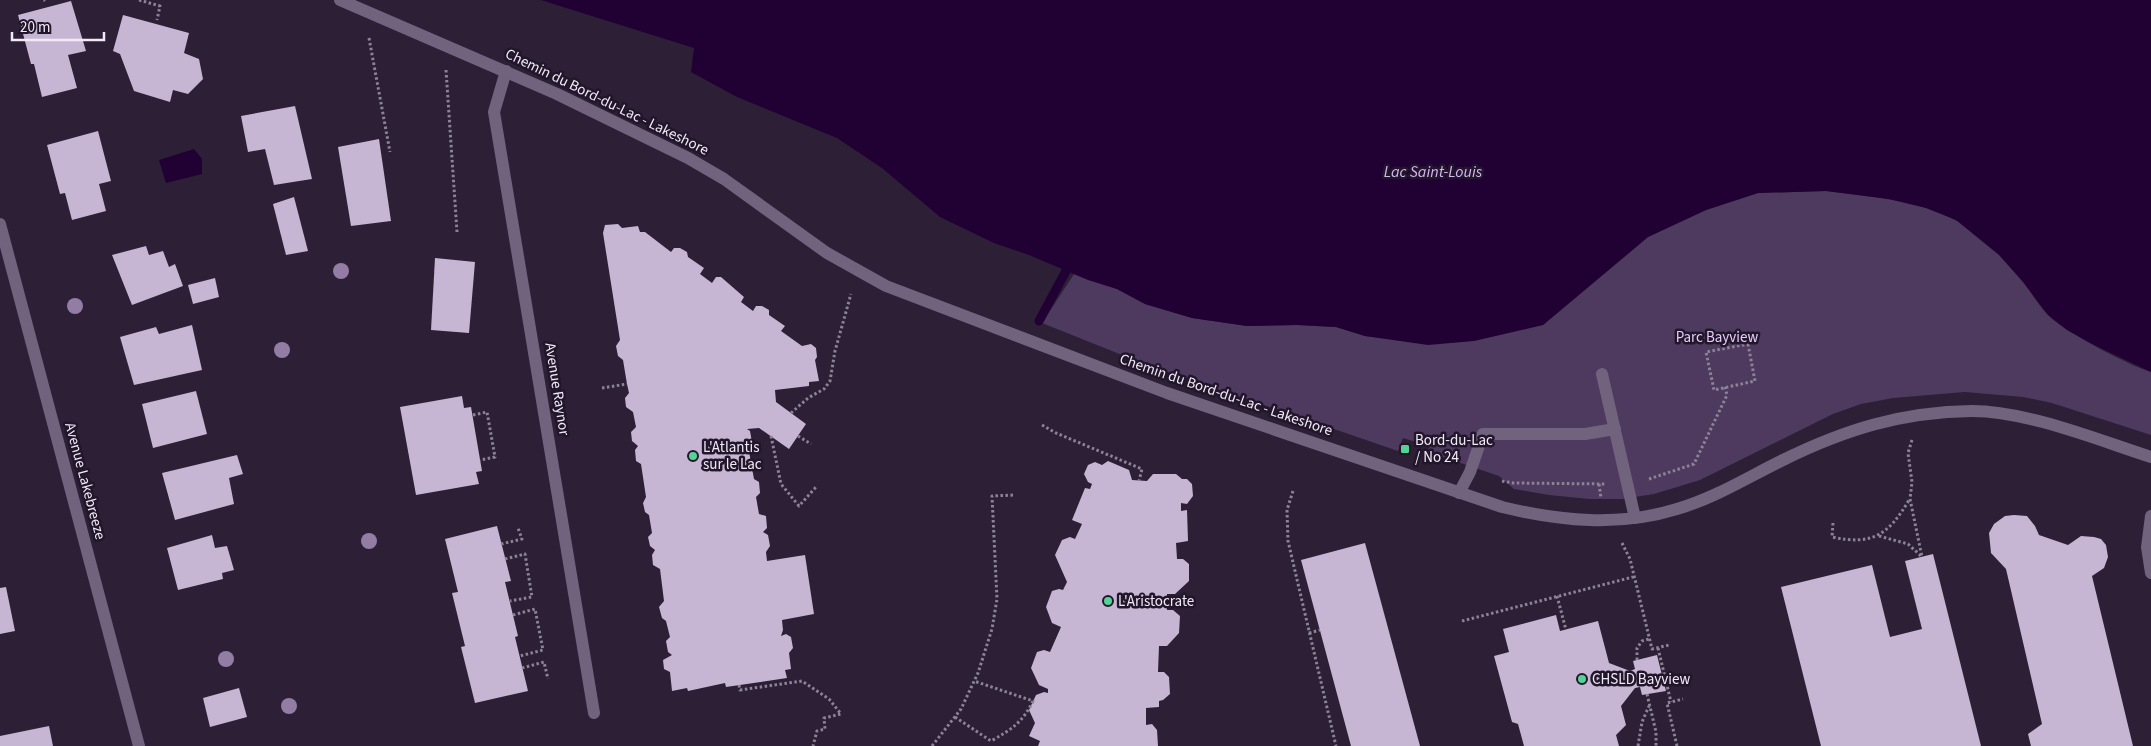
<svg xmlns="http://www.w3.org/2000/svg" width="2151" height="746" font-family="'Source Sans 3',sans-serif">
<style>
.green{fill:#4f3a5f}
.water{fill:#210033}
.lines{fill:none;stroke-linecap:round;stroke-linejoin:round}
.stream{stroke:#210033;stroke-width:9}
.building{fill:#c6b6d3}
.path{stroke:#8d8396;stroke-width:3;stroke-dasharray:2.5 2.5;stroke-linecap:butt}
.service{stroke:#71627d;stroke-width:12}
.minor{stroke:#71627d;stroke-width:12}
.tertiary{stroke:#71627d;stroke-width:12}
.tree{fill:#937da4}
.poi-dot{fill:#53d396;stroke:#22162b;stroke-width:2}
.labels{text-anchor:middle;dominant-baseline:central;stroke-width:5;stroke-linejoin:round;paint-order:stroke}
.street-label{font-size:15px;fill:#f1e9f8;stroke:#22162b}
.park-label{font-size:15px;fill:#e7cafe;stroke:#22162b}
.poi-label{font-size:15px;fill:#f1e9f8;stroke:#22162b;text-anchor:start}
.water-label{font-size:16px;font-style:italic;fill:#d9b3f8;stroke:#22162b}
</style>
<rect width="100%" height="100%" fill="#2c1f36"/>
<path class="green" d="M1826 191C1869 197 1916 199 1955 220 1980 232 2005 260 2023 281 2031 292 2038 305 2048 315 2063 331 2130 366 2151 372V435L2052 403 2023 397 1965 392 1893 398 1861 404 1833 414 1700 480 1654 494 1622 499H1589L1549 495 1514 489 1499 476 1428 452 1429 446 1403 438 1398 451 1142 363 1042 323 1074 274 1117 289 1145 304 1192 318 1247 326 1297 325 1336 327 1365 336 1382 338 1543 325 1648 237 1706 210 1758 193Z"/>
<g class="water">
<path d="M541 0H2151V372L2096 346 2067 330 2048 315 2023 282 1999 255 1956 220 1926 208 1889 199 1826 191 1758 193 1706 210 1648 237 1543 325 1474 341 1428 345 1365 336 1336 327 1297 325 1247 326 1192 318 1145 304 1117 289 1088 280 1029 255 994 243 940 217 882 168 837 138 737 97 691 72 694 48Z"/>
<path d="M194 149 202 159V174L166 183 159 160Z"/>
</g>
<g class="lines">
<path class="stream" d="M1039 321 1066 271"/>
</g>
<g class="building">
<path d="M71 1 86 51 68 55 77 88 42 97 34 64H31L18 15Z"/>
<path d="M123 15 189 33 184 53 199 59 203 79 188 94 173 90 170 102 134 91 120 54 113 51Z"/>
<path d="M295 106 312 179 274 185 265 149 248 152 241 116Z"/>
<path d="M98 131 111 181 99 184 106 211 72 220 65 193 60 194 47 145Z"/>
<path d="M379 139 391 221 351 226 338 147Z"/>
<path d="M294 197 308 251 286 255 273 204Z"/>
<path d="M618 224 622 228 638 226 640 232H645L671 252 674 248H680L687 252 688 257 704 268 700 274 712 283 716 277H721L744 297 741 302 753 311 756 306H762L769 310V315L785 326 781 331 802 346 811 344 816 348 817 357 815 360 819 381 809 382V386L775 390 776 402 806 424 789 449 759 428 747 429 750 431 752 442 748 446 754 479 759 482 760 493 756 497 759 514 766 516 767 528 763 532 768 535 770 546 766 552 767 561 805 555 814 614 782 620 783 630 781 636 786 634 791 637 793 648 789 653 791 669 785 670 787 678 726 687 725 683 688 691 687 688 672 691 670 672 664 669 663 660 672 655 668 652 666 641 670 637 666 621 662 618 659 607 664 601 660 569 653 565 652 555 655 550 650 546 648 537 652 533 649 515 645 512 643 503 646 497 641 464 636 461 635 450 638 446 632 441 631 432 636 427 633 412 626 407 625 398 629 393 627 384 623 360 618 356 616 346 620 340 603 233 605 225Z"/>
<path d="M146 246 149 255 163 251 169 267 175 264 183 286 132 305 112 255Z"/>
<path d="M435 258 475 262 469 333 431 330Z"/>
<path d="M215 278 219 297 193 304 188 285Z"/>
<path d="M192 325 202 370 134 385 120 337 156 327 159 334Z"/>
<path d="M196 391 207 434 153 448 142 404Z"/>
<path d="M462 396 464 408 471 407 482 471 476 472 479 484 416 495 400 407Z"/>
<path d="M237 455 243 474 229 478 234 504 175 520 162 473Z"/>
<path d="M1108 461 1129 470 1132 480 1147 481 1153 474H1176L1182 479H1187L1192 484 1193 496 1187 504 1181 503V511L1187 510 1188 541 1176 543 1177 559H1183L1189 564V581L1175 594H1167V610H1173L1180 616 1179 633 1167 646H1159L1158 672H1164L1169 677 1170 694 1163 700 1159 701V707L1146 708V725L1152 724 1157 730 1158 746H1038L1040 741 1029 736 1035 723 1029 710 1036 695 1044 692 1048 693V689L1039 685 1031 668 1037 652 1044 650 1050 652 1061 627 1052 623 1046 607 1052 591 1059 589 1063 590 1067 582 1055 555 1062 540 1070 537 1075 539 1082 524 1072 520 1085 488 1090 489 1092 484 1088 482 1084 474 1088 465 1095 462 1102 465Z"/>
<path d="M2014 515 2027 516 2035 526 2039 535 2068 545 2081 536 2094 537 2101 539 2106 545 2108 557 2104 568 2092 576 2133 746H2031L2028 734 2042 724 2006 569 1991 553 1989 533 1994 524 2005 516Z"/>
<path d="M497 526 511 581 505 582 518 636 515 637 528 691 475 703 461 647 465 646 452 593 458 592 445 539Z"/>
<path d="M212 535 215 548 227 546 234 570 222 573 223 579 178 590 167 548Z"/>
<path d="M1365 543 1420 746H1351L1301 560Z"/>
<path d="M1933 554 1981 746H1821L1781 587 1872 565 1890 637 1922 629 1905 561Z"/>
<path d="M6 587 15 631 0 634V588Z"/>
<path d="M1556 615 1560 631 1598 621 1609 663 1630 671 1635 669 1633 661 1657 655 1666 691 1642 695 1640 687 1635 688 1621 706 1626 725 1616 735 1619 746H1524L1518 724 1512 722 1494 656 1509 652 1503 629Z"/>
<path d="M239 688 247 717 210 727 203 698Z"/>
<path d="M49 726 53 746H0V736Z"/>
</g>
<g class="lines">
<g class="path">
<path d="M44 0 45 1"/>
<path d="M139 0 160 6 157 20"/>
<path d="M369 38 390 152"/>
<path d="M446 70 457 232"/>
<path d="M1748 344 1755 381 1714 390 1706 352Z"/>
<path d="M602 388 627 384"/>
<path d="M791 413 808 398 824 389 830 381 835 351 851 294"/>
<path d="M473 415 487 412 495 457 480 460"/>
<path d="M1042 425 1056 433 1142 469 1139 481"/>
<path d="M771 436 781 484 799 506 816 487"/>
<path d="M798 436 811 444"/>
<path d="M1912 440 1908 453 1912 482 1910 499 1922 557"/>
<path d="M1649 479 1694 464 1727 395 1725 387"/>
<path d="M1502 481 1513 483 1606 484"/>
<path d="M1599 484 1601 498"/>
<path d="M1293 491 1287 510 1288 541 1336 746"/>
<path d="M1833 523 1832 537C1873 546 1889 534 1909 500"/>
<path d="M1879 536 1908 544 1921 556"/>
<path d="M1622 543 1630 559 1652 649 1669 645"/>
<path d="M501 544 522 539 518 528"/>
<path d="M505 559 525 554 532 597 510 601"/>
<path d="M1557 596 1566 630"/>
<path d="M513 615 535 609 543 650 520 656"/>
<path d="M1462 621 1633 577"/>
<path d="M1309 633 1320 630"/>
<path d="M1658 648 1671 702"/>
<path d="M1637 660V648L1642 641 1649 639"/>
<path d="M522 668 544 662 548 679"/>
<path d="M739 685 740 690 802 681 829 699 841 714 824 718 825 729 817 731 813 746"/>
<path d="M1647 694 1656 732V746"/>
<path d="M955 717 991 741C1011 730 1023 722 1033 701L974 681"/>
<path d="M932 746 961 709 978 673 992 629 997 599 992 496 1014 495"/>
<path d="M1638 746 1642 722 1649 706"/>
<path d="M1677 746 1667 703 1683 699"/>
</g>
<g class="service">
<path d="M1602 374 1635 518"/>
<path d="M1459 493 1470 472 1483 434H1585L1615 429"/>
</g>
<g class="minor">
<path d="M506 71 494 112 594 713"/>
<path d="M2151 516 2147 547 2151 573"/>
</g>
<g class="tertiary">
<path d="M340 0 557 94 688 158 724 179 827 253 886 286 1167 393 1502 507C1560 521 1619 527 1677 509 1715 498 1748 477 1783 460 1846 429 1902 412 1972 411 2027 411 2098 440 2151 457"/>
<path d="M0 224 139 746"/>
</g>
</g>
<g class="tree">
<circle cx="341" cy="271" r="8"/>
<circle cx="75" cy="306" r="8"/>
<circle cx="282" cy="350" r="8"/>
<circle cx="369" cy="541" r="8"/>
<circle cx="226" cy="659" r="8"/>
<circle cx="289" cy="706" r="8"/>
</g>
<g class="poi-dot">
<rect x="1400" y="444" width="10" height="10" rx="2.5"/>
<circle cx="693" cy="456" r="5"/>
<circle cx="1108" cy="601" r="5"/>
<circle cx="1582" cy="679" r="5"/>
</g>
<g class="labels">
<g class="street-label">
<text transform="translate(607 102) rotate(26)">Chemin du Bord-du-Lac - Lakeshore</text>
<text transform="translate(557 389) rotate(81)">Avenue Raynor</text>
<text transform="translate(1226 395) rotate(19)">Chemin du Bord-du-Lac - Lakeshore</text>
<text transform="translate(85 481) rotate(75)">Avenue Lakebreeze</text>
</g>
<g class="park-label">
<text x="1717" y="337">Parc Bayview</text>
</g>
<g class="poi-label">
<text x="1415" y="440">Bord-du-Lac<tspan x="1415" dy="17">/ No 24</tspan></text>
<text x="703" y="447">L'Atlantis<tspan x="703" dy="17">sur le Lac</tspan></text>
<text x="1118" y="601">L'Aristocrate</text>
<text x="1592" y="679">CHSLD Bayview</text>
</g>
<g class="water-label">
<text x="1433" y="172">Lac Saint-Louis</text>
</g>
</g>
<path d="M12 32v8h92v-8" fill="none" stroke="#f1e9f8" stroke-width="2.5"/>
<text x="20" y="32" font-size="15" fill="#f1e9f8" stroke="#22162b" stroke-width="4" paint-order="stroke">20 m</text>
</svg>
